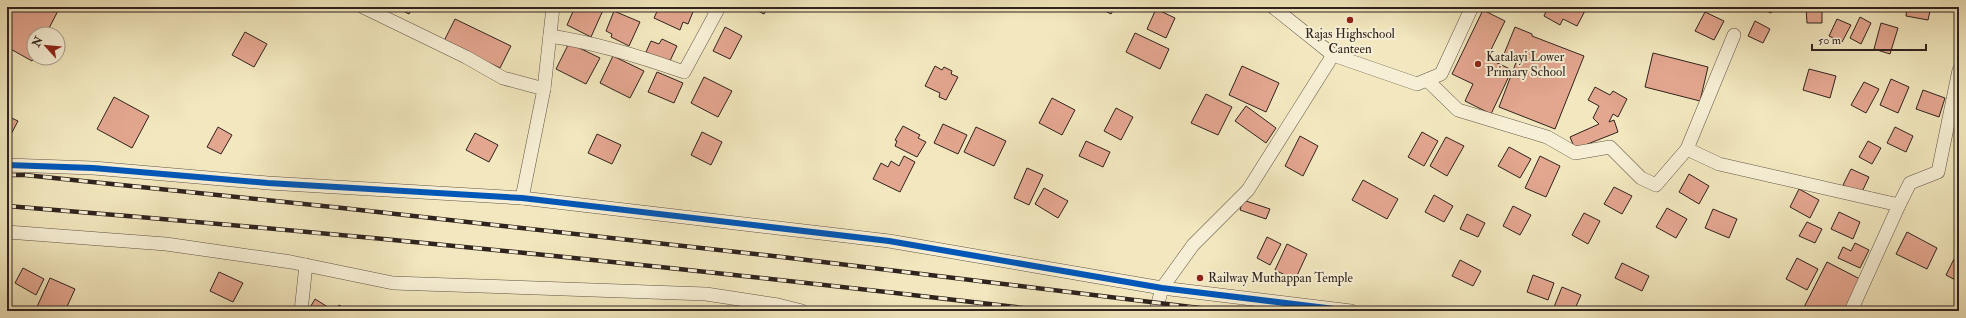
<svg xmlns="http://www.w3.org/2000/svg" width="1966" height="318" font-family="'IM FELL Double Pica',serif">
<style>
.building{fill:#e3a68f;stroke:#2f231e}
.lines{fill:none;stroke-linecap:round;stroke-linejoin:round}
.street-casing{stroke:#605446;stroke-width:14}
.street{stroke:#f7efd5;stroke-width:13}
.rail-casing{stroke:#2f231e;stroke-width:4.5}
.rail{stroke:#f7efd5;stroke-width:3;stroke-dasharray:9;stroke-linecap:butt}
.cycleway-casing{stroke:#f7efd5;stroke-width:8}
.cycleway{stroke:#0057b8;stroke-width:6}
.poi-dot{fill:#8f2418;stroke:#f7efd5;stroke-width:1.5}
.labels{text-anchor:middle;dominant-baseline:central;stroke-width:4;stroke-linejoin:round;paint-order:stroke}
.poi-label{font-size:13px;fill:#2f231e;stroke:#f7efd5;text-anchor:start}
</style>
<rect width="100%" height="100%" fill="#f2e7be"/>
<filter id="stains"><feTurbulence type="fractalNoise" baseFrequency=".005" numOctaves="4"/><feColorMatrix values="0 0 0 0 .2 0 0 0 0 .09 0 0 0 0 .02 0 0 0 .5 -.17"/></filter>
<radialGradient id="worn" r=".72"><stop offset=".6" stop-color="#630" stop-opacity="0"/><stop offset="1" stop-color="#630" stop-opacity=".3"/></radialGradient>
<g class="building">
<path d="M14 7H60L46 34H34V58L32 61 7 47V20Z"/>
<path d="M395 7H413L409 14Z"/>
<path d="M575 7 604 8 591 37 567 25Z"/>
<path d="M659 7H695L688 24 683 22 680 30 654 18Z"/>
<path d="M750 7H768L764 14Z"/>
<path d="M1097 7H1115L1111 14Z"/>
<path d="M1548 7H1587L1577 26 1563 19 1560 25 1544 16Z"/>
<path d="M1758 7H1773L1771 13Z"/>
<path d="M1806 7H1822V23H1807Z"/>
<path d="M1907 7H1931L1928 20 1906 16Z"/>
<path d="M1156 9 1175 18 1166 38 1147 29Z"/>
<path d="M1483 10 1505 21 1487 58 1512 70 1491 114 1465 101 1473 84 1452 74Z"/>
<path d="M614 11 640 22 629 46 611 37 612 34 606 31Z"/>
<path d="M1705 12 1724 21 1714 40 1695 31Z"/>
<path d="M1860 17 1871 23 1861 44 1850 38Z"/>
<path d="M455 19 511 46 500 68 444 41Z"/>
<path d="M1837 19 1851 25 1842 42 1829 36Z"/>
<path d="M1755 21 1770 29 1763 43 1748 36Z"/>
<path d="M1881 23 1898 28 1890 54 1874 49Z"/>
<path d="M725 27 742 36 730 59 713 51Z"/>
<path d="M1515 27 1532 34V36L1584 56 1555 129 1499 107 1517 60 1504 54Z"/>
<path d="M245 32 267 44 254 67 232 55Z"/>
<path d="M1135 33 1169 49 1160 69 1126 52Z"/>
<path d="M662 39 677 46 669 63 646 52 651 41 659 44Z"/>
<path d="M569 43 600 58 586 84 556 69Z"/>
<path d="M1653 53 1708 67 1700 101 1645 87Z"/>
<path d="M613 56 644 71 630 98 600 83Z"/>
<path d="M935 66 942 70 944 67 952 71 951 74 958 77 946 100 939 97 940 93 925 86Z"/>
<path d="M1242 66 1279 83 1266 112 1229 95Z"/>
<path d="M1809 69 1836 76 1830 98 1803 90Z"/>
<path d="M657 72 683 83 674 103 648 92Z"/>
<path d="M704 77 732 91 718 117 691 103Z"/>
<path d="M1891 79 1909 87 1898 113 1880 105Z"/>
<path d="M1864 82 1879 89 1866 113 1851 105Z"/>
<path d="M1595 87 1610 95 1613 91 1627 99 1618 117 1613 114 1609 122 1614 120 1618 132 1575 149 1570 137 1599 124 1593 118 1599 106 1588 100Z"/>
<path d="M1923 90 1945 98 1939 117 1916 109Z"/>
<path d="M1206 94 1232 107 1218 135 1191 123Z"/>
<path d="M114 97 149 116 132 148 97 129Z"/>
<path d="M1052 98 1075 110 1062 135 1039 123Z"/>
<path d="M1246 106 1276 128 1266 143 1235 121Z"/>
<path d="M1116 108 1133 117 1121 140 1104 131Z"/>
<path d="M7 116 18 121 7 142Z"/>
<path d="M943 124 967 135 958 154 934 143Z"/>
<path d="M903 126 920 135 918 138 926 142 917 157 895 146 897 141 895 140Z"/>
<path d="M218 127 232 135 221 154 207 147Z"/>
<path d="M976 127 1006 141 994 166 964 152Z"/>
<path d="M1895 127 1913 136 1906 152 1887 143Z"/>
<path d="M702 132 722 142 711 165 691 155Z"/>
<path d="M1422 132 1438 141 1424 166 1408 157Z"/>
<path d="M475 133 498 145 489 162 466 150Z"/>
<path d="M597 134 621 145 612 164 588 153Z"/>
<path d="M1300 136 1318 146 1303 176 1285 166Z"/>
<path d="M1446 137 1464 146 1447 176 1430 166Z"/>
<path d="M1086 141 1110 152 1103 167 1079 156Z"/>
<path d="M1868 141 1881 148 1872 164 1859 157Z"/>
<path d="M1509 147 1531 159 1520 178 1498 166Z"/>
<path d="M904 156 915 162 900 192 873 179 881 163 888 167 891 161 899 166Z"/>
<path d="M1540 156 1560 166 1546 197 1525 188Z"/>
<path d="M1027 168 1043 175 1029 205 1014 198Z"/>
<path d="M1851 169 1869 177 1861 194 1843 185Z"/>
<path d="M1689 174 1709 186 1699 204 1679 192Z"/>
<path d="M1363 180 1398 199 1387 219 1352 200Z"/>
<path d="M1614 187 1632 196 1622 214 1604 204Z"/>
<path d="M1044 188 1068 201 1058 218 1035 204Z"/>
<path d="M1799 189 1819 200 1810 218 1790 207Z"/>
<path d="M1434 195 1453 206 1444 222 1425 212Z"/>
<path d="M1243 200 1270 209 1266 219 1240 210Z"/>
<path d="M1513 206 1531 215 1520 235 1503 226Z"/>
<path d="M1667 208 1687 219 1676 238 1656 227Z"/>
<path d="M1713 209 1737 219 1729 238 1705 228Z"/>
<path d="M1839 212 1860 222 1853 239 1831 229Z"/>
<path d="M1584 213 1600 221 1588 244 1572 235Z"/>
<path d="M1467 214 1485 223 1478 237 1460 229Z"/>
<path d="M1807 222 1822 229 1815 243 1799 236Z"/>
<path d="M1907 232 1937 248 1927 269 1896 254Z"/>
<path d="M1267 237 1281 244 1270 265 1257 258Z"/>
<path d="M1855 243 1869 250 1860 268 1838 258 1843 247 1851 251Z"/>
<path d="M1287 244 1307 254 1295 280 1275 270Z"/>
<path d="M1797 258 1818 269 1807 290 1786 279Z"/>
<path d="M1954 259 1959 262V282L1946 275Z"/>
<path d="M1460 260 1481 271 1473 286 1452 276Z"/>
<path d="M1827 262 1860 279 1844 311 1832 309 1831 311H1802Z"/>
<path d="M1622 263 1649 276 1642 291 1615 278Z"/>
<path d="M23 268 44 279 36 295 15 283Z"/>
<path d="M219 272 243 283 233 302 210 291Z"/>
<path d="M1533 275 1554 283 1548 300 1527 292Z"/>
<path d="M50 278 75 289 65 311H41L36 309Z"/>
<path d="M1562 287 1581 295 1574 311H1564L1554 307Z"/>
<path d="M315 299 331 309 330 311H308Z"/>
<path d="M339 305 349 311H335Z"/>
</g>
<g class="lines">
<g class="street-casing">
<g id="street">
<path d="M363 7 466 57 503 78 544 89 522 198"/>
<path d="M1273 7 1333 55 1417 84 1441 74 1472 7"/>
<path d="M550 36C597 43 639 56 684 72L717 11 711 7"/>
<path d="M1427 80 1458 110 1547 137 1575 153 1610 147 1641 178 1656 185 1687 149 1734 35"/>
<path d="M544 89 553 7"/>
<path d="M1687 149 1719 164 1899 205 1910 183 1938 172 1959 70"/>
<path d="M7 165 93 168 268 183 522 198 889 241 1162 288 1351 311"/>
<path d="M7 232 166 244 291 262 393 283 706 294 778 305 802 311"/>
<path d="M301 311 306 265"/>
<path d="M1156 311 1162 288 1193 245 1248 190 1333 55"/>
<path d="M1851 311 1899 205"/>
</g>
</g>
<use href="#street" class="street"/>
<g class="rail-casing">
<g id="rail">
<path d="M7 175H25L342 208 782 257 1224 311"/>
<path d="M7 206C354 234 701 269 1048 311"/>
</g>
</g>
<use href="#rail" class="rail"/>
<g class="cycleway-casing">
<path id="cycleway" d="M7 165 93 168 268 183 522 198 889 241 1162 288 1351 311"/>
</g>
<use href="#cycleway" class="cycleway"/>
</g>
<g class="poi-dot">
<circle cx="1350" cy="20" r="4"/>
<circle cx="1478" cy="64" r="4"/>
<circle cx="1200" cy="278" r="4"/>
</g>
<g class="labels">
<g class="poi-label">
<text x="1350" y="34" text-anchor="middle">Rajas Highschool<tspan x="1350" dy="15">Canteen</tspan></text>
<text x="1486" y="57">Katalayi Lower<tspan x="1486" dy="15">Primary School</tspan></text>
<text x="1208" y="278">Railway Muthappan Temple</text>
</g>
</g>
<rect width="1966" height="318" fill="none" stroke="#f2e7be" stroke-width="24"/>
<rect x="8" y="8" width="1950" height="302" fill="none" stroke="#2f231e" stroke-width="2"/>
<rect x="12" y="12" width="1942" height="294" fill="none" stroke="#2f231e"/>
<g transform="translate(46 46) rotate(297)"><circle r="19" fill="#f7efd5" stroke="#a79d8c"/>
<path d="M0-3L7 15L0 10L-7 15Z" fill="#8f2418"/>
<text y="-6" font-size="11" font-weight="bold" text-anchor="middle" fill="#2f231e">N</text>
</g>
<path d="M1812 44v6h114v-6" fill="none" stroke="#2f231e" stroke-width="2"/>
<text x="1818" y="44" font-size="12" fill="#2f231e" stroke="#f7efd5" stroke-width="3" paint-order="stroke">50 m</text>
<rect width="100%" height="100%" filter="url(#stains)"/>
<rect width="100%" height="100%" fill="url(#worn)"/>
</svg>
